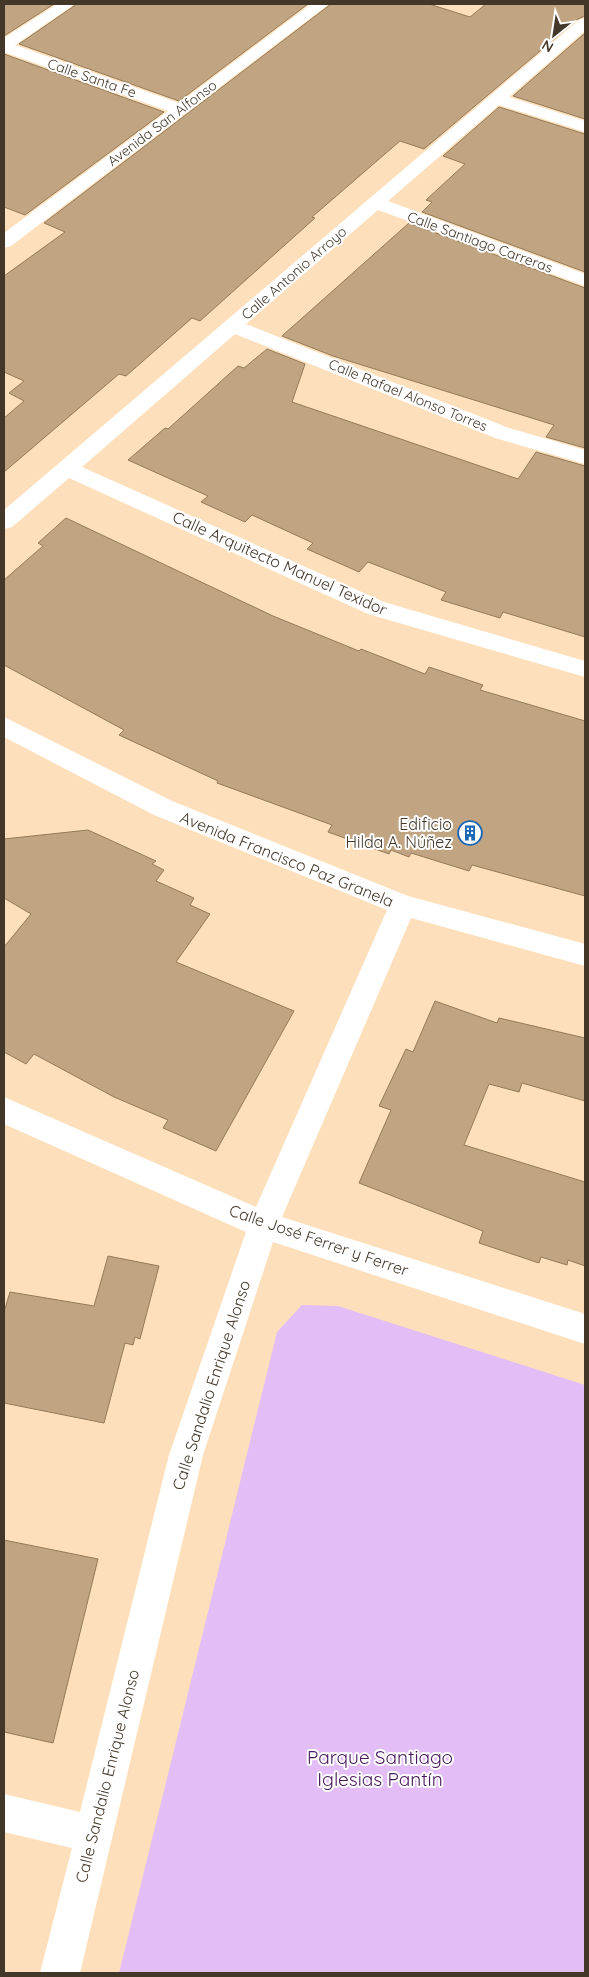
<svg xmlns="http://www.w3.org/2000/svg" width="589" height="1977" font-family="Quicksand,sans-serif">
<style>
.green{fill:#e2bdf6}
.building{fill:#c1a582;stroke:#947a58}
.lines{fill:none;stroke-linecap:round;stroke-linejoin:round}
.minor{fill:#fff;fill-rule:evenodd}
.labels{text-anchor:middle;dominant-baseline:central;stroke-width:4;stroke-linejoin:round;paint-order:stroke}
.far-street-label{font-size:14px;fill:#433729;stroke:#fff}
.street-label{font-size:16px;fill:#433729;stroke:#fff}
.poi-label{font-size:16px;fill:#433729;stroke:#fff;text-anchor:end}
.near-park-label{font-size:19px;fill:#46175a;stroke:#fff}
</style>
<rect width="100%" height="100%" fill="#fde0bb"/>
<path class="green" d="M302 1305 338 1306 585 1385V1973H119L277 1332Z"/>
<g class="building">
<path d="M4 4H54L4 36Z"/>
<path d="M77 4H308L179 101 19 44Z"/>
<path d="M331 4H429L470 17 486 4H585V16L578 19 424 149 400 141 312 217 315 218 200 321 192 318 126 376 119 374 4 472V418L24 401 9 393 24 381 4 372V276L65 232 44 223Z"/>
<path d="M585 33V119L513 96Z"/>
<path d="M4 54 164 112 25 215 4 207Z"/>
<path d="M499 107 585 134V272L422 212 432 202 426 200 465 164 443 156Z"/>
<path d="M409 223 585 288V448L546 437 554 425 333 356 282 336Z"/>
<path d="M267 349 305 364 292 402 518 479 536 452 585 466V637L503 612 500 618 441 600 446 592 368 562 359 572 307 549 313 543 252 515 245 522 201 502 208 496 128 460 165 428 168 429 238 366 244 368Z"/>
<path d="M66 518 273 616 359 651 361 649 425 674 429 667 483 685 480 690 585 721V896L472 865 469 871 411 853 409 857 391 850 389 854 328 832 332 825 217 783 218 781 119 735 124 730 4 665V580L43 546 38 543Z"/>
<path d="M88 830 156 861 152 864 164 870 156 881 194 898 190 905 210 914 176 962 294 1011 216 1151 163 1128 168 1120 114 1097 34 1054 26 1064 4 1052V947L31 914 4 898V839Z"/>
<path d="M435 1001 497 1023 499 1018 585 1038V1101L522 1083 519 1092 489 1084 464 1145 585 1182V1266L568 1260 567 1265 541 1257 539 1263 479 1243 483 1231 359 1183 391 1110 379 1106 406 1049 413 1052Z"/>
<path d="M108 1256 159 1266 140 1339 135 1337 133 1345 125 1343 104 1423 4 1403V1312L10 1292 94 1306Z"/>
<path d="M4 1540 98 1559 53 1743 4 1732Z"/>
</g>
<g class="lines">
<g class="minor">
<path d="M57 4H75L15 45 179 103 311 4H329L11 246 4 248V233L168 111 4 52V38Z"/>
<path d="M585 18V31L509 97 585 121V132L499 105 388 201 585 274V286L378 210 246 324 509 428 585 450V464L495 438 235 334 82 467 384 602 585 661V677L368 614 69 478 12 527 4 529V510L579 20Z"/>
<path d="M4 717 172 801 408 896 585 944V966L411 918 282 1217 585 1314V1344L273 1242 203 1455 80 1973H40L72 1848 4 1832V1794L80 1812 169 1455 246 1232 4 1124V1097L256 1207 387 910 154 815 4 737Z"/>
</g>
</g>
<defs>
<g id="building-ring" transform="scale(1.25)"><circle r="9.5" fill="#fff" stroke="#1b66b5" stroke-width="1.5"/><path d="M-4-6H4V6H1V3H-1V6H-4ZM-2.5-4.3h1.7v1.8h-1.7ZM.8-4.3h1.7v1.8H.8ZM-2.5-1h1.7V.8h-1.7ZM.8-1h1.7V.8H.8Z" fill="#1b66b5"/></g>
</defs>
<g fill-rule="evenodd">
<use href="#building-ring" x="470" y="833"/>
</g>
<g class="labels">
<g class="far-street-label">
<text transform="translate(92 78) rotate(19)">Calle Santa Fe</text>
<text transform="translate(162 123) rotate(-37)">Avenida San Alfonso</text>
<text transform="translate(480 242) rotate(20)">Calle Santiago Carreras</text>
<text transform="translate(294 273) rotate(-41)">Calle Antonio Arroyo</text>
<text transform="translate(408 395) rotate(22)">Calle Rafael Alonso Torres</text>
</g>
<g class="street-label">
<text transform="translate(280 563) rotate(24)">Calle Arquitecto Manuel Texidor</text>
<text transform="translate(287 859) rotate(22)">Avenida Francisco Paz Granela</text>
<text transform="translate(319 1240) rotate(19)">Calle José Ferrer y Ferrer</text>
<text transform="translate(211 1385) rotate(-72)">Calle Sandalio Enrique Alonso</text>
<text transform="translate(107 1776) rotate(-76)">Calle Sandalio Enrique Alonso</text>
</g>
<g class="poi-label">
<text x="452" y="824">Edificio<tspan x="452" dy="18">Hilda A. Núñez</tspan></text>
</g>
<g class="near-park-label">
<text x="380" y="1757">Parque Santiago<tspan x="380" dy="22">Iglesias Pantín</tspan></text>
</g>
</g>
<rect width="589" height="1977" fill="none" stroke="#433729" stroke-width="10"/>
<g transform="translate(554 35) rotate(210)" stroke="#ffffff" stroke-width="4" paint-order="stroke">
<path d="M0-4L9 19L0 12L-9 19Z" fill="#433729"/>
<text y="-8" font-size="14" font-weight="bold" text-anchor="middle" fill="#433729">N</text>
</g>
</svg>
